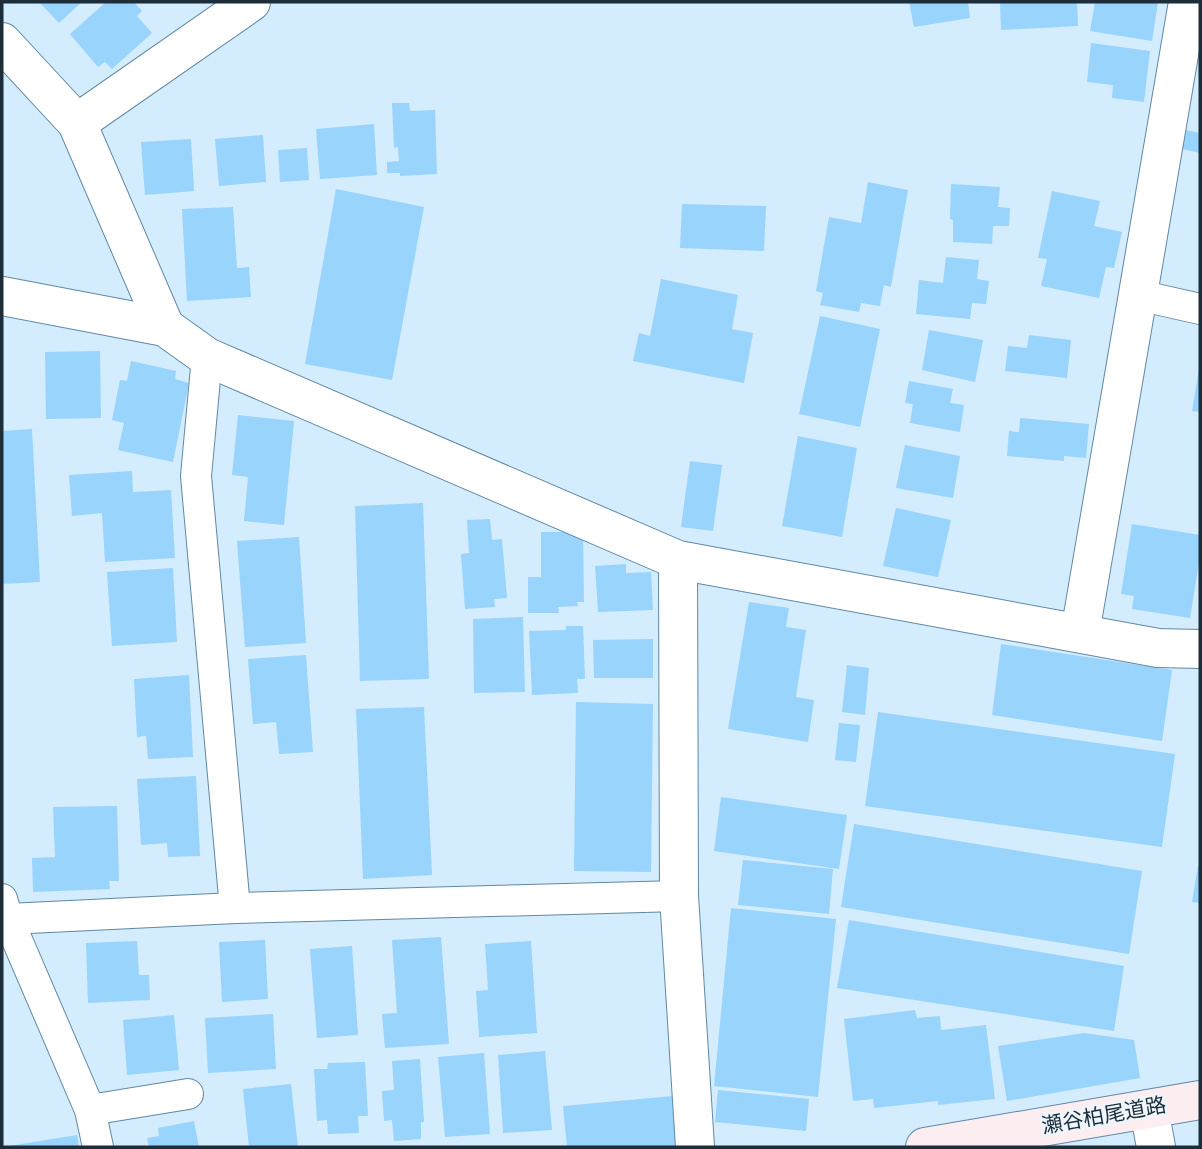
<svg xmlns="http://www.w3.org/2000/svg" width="1202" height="1149" font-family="'Alegreya Sans','Noto Sans JP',sans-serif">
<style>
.building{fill:#99d4fd}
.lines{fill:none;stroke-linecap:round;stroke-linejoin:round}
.service-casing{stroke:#6188a4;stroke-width:32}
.minor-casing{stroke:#6188a4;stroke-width:40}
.secondary-casing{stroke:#6188a4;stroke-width:40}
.service{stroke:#fff;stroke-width:30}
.minor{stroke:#fff;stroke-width:38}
.secondary{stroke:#fcedf1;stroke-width:38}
.labels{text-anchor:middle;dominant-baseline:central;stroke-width:5;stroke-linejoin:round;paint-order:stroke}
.street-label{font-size:21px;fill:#1d2d39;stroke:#eef6fc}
</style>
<rect width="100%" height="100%" fill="#d3ecfe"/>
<g class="building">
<path d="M39 2H82L59 23Z"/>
<path d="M106 2H134L142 11 137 16 152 33 112 69 105 62 98 67 70 34Z"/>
<path d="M909 2H968L970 18 914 27Z"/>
<path d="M1000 2H1077L1078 26 1001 30Z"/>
<path d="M1095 2H1158L1152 41 1090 31Z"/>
<path d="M1091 43 1150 51 1144 102 1112 98 1113 85 1087 82Z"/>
<path d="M392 103H409L410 111 435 110 437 174 400 176V173H387V162L399 161 398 147 394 148Z"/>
<path d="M374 124 377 175 320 179 316 129Z"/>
<path d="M1186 130 1200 133V153L1182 149Z"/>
<path d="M263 135 266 182 219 186 215 139Z"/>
<path d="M191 139 194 191 145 195 141 142Z"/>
<path d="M307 148 309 180 280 182 278 150Z"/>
<path d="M868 182 908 190 891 287 884 285 880 306 861 303 859 312 820 305 823 293 816 291 829 217 861 223Z"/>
<path d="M951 184 1000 187 998 207 1010 208 1009 226H993L992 244 953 242V220L950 219Z"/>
<path d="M336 189 424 207 392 380 305 364Z"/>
<path d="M1052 191 1100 201 1094 226 1122 232 1114 268 1106 267 1099 298 1041 286 1047 259 1038 258Z"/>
<path d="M682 204 766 206 764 251 680 248Z"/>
<path d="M233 207 237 268 249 267 251 297 187 301 182 209Z"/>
<path d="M946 257 979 260 977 279 989 281 986 304 972 303 970 319 916 314 919 280 943 283Z"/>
<path d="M661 279 738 295 732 329 753 333 744 383 633 361 639 333 650 336Z"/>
<path d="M820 316 880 329 860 427 799 414Z"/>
<path d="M929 330 983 340 975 382 922 370Z"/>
<path d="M1029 335 1071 340 1067 378 1005 371 1008 346 1027 348Z"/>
<path d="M100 351 101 418 46 419 45 352Z"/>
<path d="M131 361 176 371 175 379 189 383 173 462 118 450 124 423 112 420 120 380 127 381Z"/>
<path d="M1199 369H1200V412L1192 411Z"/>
<path d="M909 381 953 389 950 403 964 405 960 432 910 423 913 404 905 403Z"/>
<path d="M238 415 294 421 284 525 244 521 248 477 232 475Z"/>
<path d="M1020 418 1089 424 1086 458 1064 456V461L1007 456 1009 431 1019 432Z"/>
<path d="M32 429 40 582 2 584V431Z"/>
<path d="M798 436 857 448 842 537 782 526Z"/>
<path d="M905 445 960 456 953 498 896 488Z"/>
<path d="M690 461 722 465 713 531 681 527Z"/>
<path d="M132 471 133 492 171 490 175 558 105 562 102 513 72 516 69 475Z"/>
<path d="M423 503 429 679 360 681 355 506Z"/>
<path d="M896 508 951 520 938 577 883 566Z"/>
<path d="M490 519 492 540 502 539 507 598 494 599 495 607 465 609 461 554 469 553 467 520Z"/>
<path d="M1132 524 1200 535V557L1190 618 1132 609 1134 596 1121 594Z"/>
<path d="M541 532H583L584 602H577L578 606 558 607 559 613H528V577H541Z"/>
<path d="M299 537 306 643 245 647 237 541Z"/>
<path d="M626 564V573L651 572 653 610 598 612 595 566Z"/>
<path d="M173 568 177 642 112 646 107 572Z"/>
<path d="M749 602 789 608 786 627 806 630 796 697 814 700 808 742 728 729Z"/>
<path d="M523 617 525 692 474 693 473 619Z"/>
<path d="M566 626H583L585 679H577L578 693 532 695 529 631 566 630Z"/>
<path d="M653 639V678H594L593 640Z"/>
<path d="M1001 644 1172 670 1162 741 992 715Z"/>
<path d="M306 655 313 752 279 754 276 722 253 724 248 659Z"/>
<path d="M847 665 869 668 865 715 842 712Z"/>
<path d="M189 675 193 757 148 759 146 736 137 737 134 679Z"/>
<path d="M576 702 653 704 651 872 574 871Z"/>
<path d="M424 707 432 875 363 879 356 709Z"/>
<path d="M878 712 1175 754 1162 847 865 806Z"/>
<path d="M839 723 860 725 856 762 835 760Z"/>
<path d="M196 776 200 856 168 857 167 843 141 845 137 779Z"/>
<path d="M721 797 847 815 839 869 714 851Z"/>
<path d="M117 806 119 881H109L110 889 33 892 32 858 55 857 53 807Z"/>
<path d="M854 824 1142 871 1129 954 841 907Z"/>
<path d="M743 860 833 869 829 914 738 905Z"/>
<path d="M1198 866H1200V903L1192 902Z"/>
<path d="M731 908 836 919 818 1097 714 1086Z"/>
<path d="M849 920 1124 966 1114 1031 837 988Z"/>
<path d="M441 937 449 1044 385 1048 382 1014 397 1013 392 940Z"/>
<path d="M265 940 268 999 222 1002 219 942Z"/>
<path d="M137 941 139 975H149L150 1000 88 1003 86 943Z"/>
<path d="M531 941 537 1033 479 1037 476 991 488 990 485 944Z"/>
<path d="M352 946 358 1035 317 1038 310 949Z"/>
<path d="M915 1010 917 1018 940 1016 941 1030 986 1025 995 1099 938 1105V1101L874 1108 873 1099 853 1101 844 1019Z"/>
<path d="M273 1014 276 1069 208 1073 205 1018Z"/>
<path d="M174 1015 179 1070 127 1075 123 1020Z"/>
<path d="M1084 1033 1134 1040 1140 1078 1007 1101 998 1046Z"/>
<path d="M545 1051 552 1130 503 1133 498 1055Z"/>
<path d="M484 1053 490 1134 445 1137 438 1057Z"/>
<path d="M420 1059 424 1122H421V1139L394 1141 392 1120 384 1121 382 1091 394 1090 392 1061Z"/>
<path d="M365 1062 368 1116H358L359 1133 328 1134 327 1120 317 1121 314 1069H327L328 1063Z"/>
<path d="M291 1084 298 1147H249L243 1089Z"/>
<path d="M718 1090 809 1099 806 1131 715 1122Z"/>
<path d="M673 1096 677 1147H567L563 1106Z"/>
<path d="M194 1121 199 1147H149L147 1138 159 1136 158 1128Z"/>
<path d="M77 1135 79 1147H9V1146Z"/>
</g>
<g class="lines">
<g class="service-casing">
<g id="service">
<path d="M1138 295 1200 309"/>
<path d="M207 357 196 476 235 908"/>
<path d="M2 899 8 919 235 908 679 896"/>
<path d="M8 919 90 1110 98 1147"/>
<path d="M90 1110 188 1094"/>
</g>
</g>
<g class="minor-casing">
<g id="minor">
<path d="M2 42 77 123 165 327"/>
<path d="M77 123 251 2"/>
<path d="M2 296 165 327 207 357 678 560 1158 648 1200 649"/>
<path d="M678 560 679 896 695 1147"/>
<path d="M1080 633 1188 2"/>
<path d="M1149 1109 1156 1147"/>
</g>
</g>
<g class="secondary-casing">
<path id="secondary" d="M925 1147 1200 1100"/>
</g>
<use href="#service" class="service"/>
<use href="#minor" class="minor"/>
<use href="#secondary" class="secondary"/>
</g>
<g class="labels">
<g class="street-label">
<text transform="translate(1104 1116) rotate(-10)">瀬谷柏尾道路</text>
</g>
</g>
<rect width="1202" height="1149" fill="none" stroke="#1d2d39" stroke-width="7"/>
</svg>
